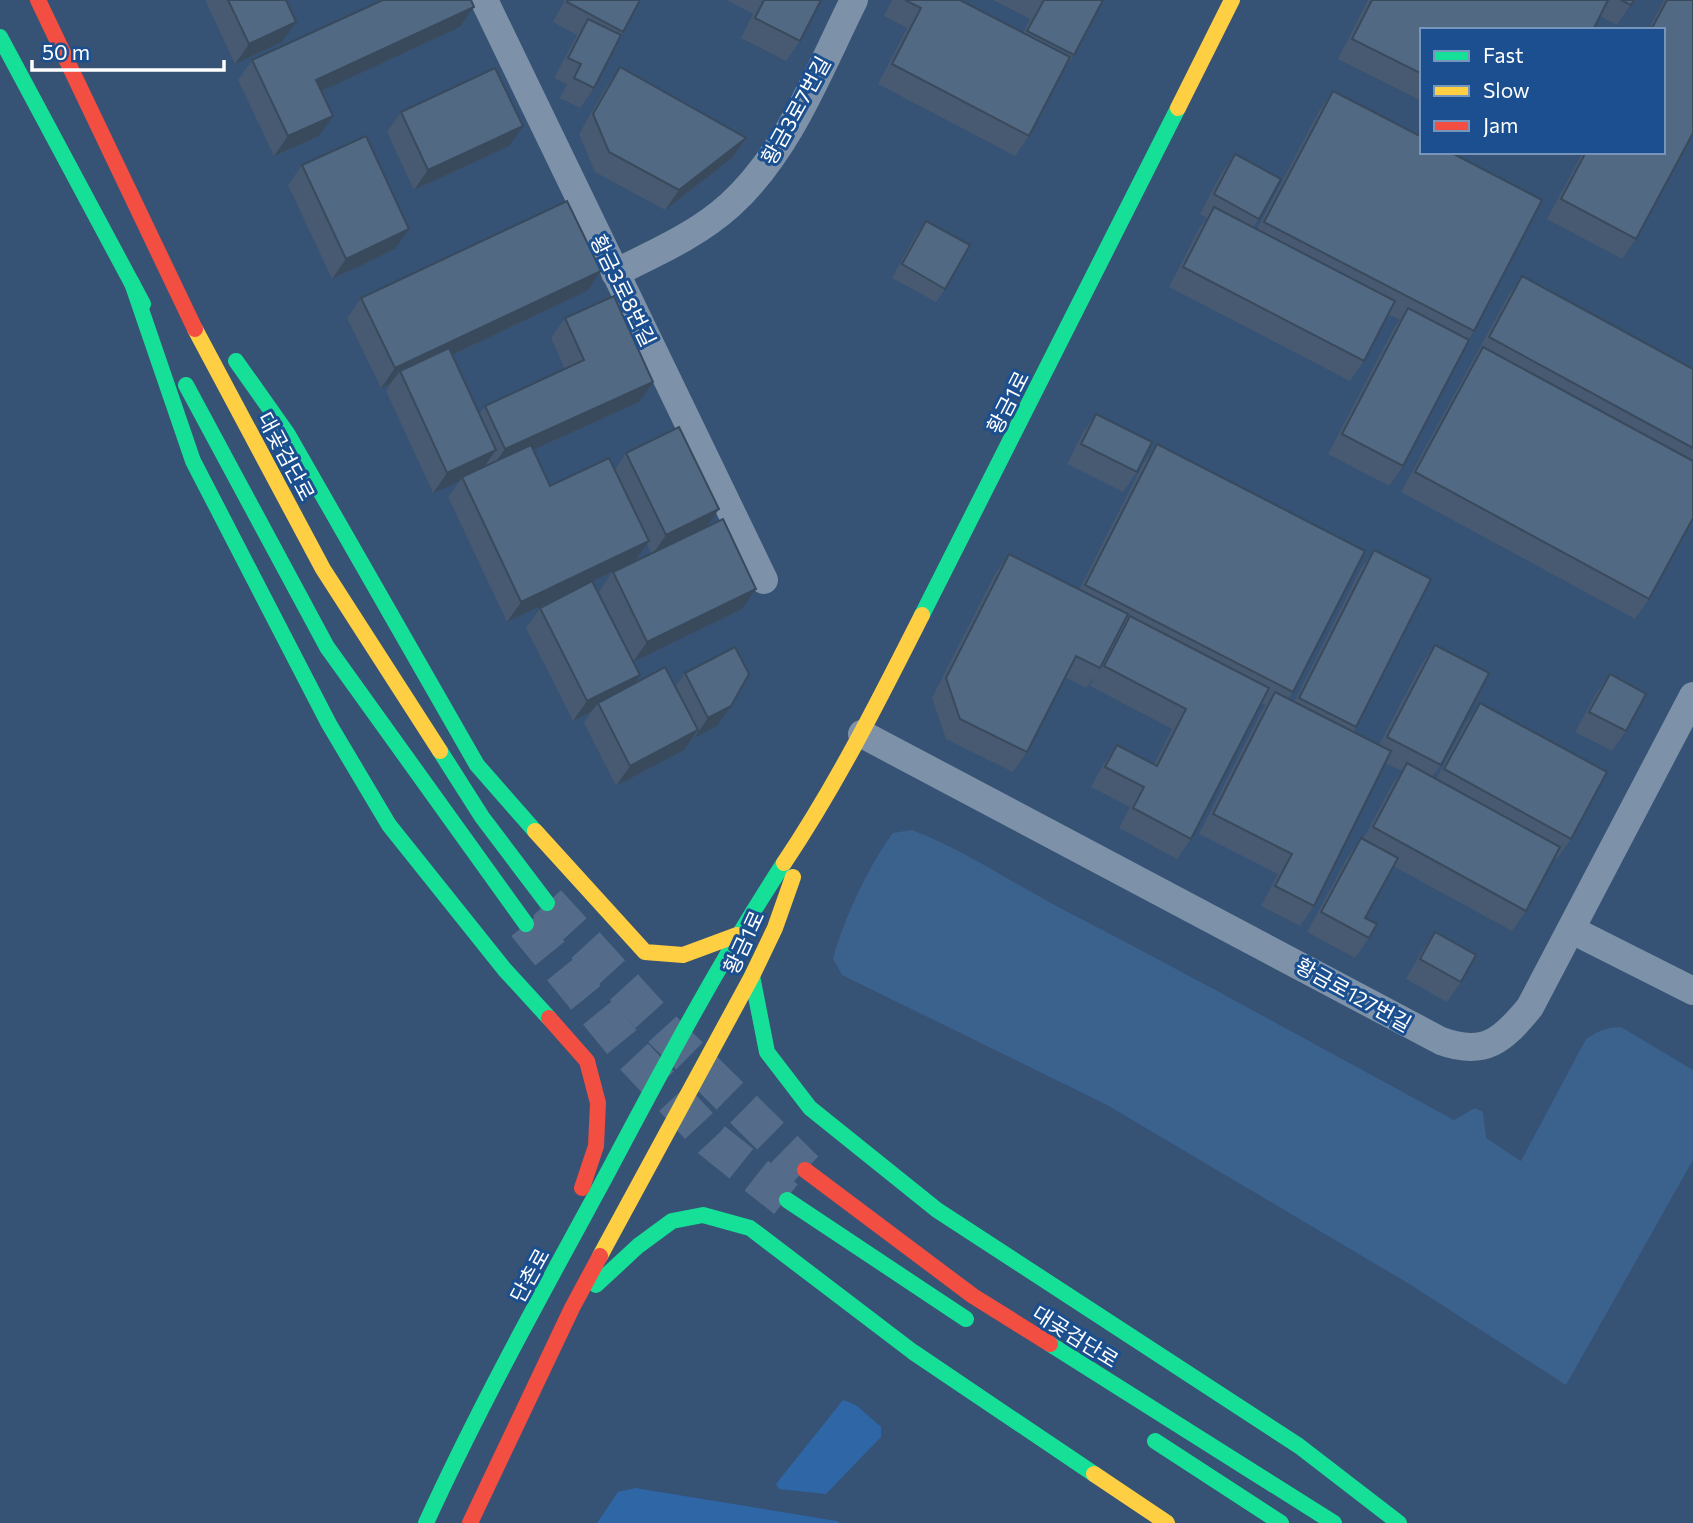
<svg xmlns="http://www.w3.org/2000/svg" width="1693" height="1523" font-family="Commissioner,'Noto Sans KR',sans-serif">
<style>
.green{fill:#2f66a5}
.water{fill:#3b618d}
.lines{fill:none;stroke-linecap:round;stroke-linejoin:round}
.secondary-tunnel{stroke:#546c89;stroke-width:38;stroke-dasharray:38 19;stroke-linecap:butt}
.street{stroke:#7d92a8;stroke-width:28}
.fast{stroke:#16e098;stroke-width:16}
.slow{stroke:#ffcf43;stroke-width:16}
.jam{stroke:#f24e42;stroke-width:16}
.wall{fill:#475a72;fill-rule:evenodd}
.shaded-wall{fill:#394a5c}
.building{fill:#526984;stroke:#394a5c;stroke-width:2}
.labels{text-anchor:middle;dominant-baseline:central;stroke-width:6;stroke-linejoin:round;paint-order:stroke}
.street-label{font-size:21px;fill:#fff;stroke:#1b4f8f}
</style>
<rect width="100%" height="100%" fill="#365274"/>
<g class="green">
<path d="M843 1400 856 1405 881 1427V1437L826 1494 779 1489 776 1484Z"/>
<path d="M635 1488 837 1521 840 1523H597L618 1492Z"/>
</g>
<path class="water" d="M912 830C965 850 1012 883 1062 909 1194 977 1323 1049 1454 1120L1475 1108 1483 1112 1486 1138 1521 1161 1586 1039C1598 1031 1606 1027 1621 1027L1693 1070V1160L1566 1385 1411 1285 1107 1105 842 975 833 959C842 923 870 863 893 833Z"/>
<g class="lines">
<g class="secondary-tunnel">
<path d="M547 903 663 1030 805 1170"/>
<path d="M526 924 630 1052 713 1141 787 1200"/>
</g>
<g class="street">
<path d="M484 0 764 580"/>
<path d="M615 273C655 253 697 235 730 205 789 151 819 70 854 0"/>
<path d="M862 734 1441 1041C1485 1057 1503 1040 1530 1007L1693 696"/>
<path d="M1572 930 1693 991"/>
</g>
<g class="fast">
<path d="M0 37 143 304"/>
<path d="M132 283 193 461 329 724 389 825 505 970 549 1018"/>
<path d="M236 361 287 433 477 765 535 831"/>
<path d="M186 385 327 647 526 924"/>
<path d="M922 615 1178 108"/>
<path d="M440 751 482 817 547 903"/>
<path d="M752 976 767 1052 810 1108 937 1210 1299 1446 1399 1523"/>
<path d="M787 1200 966 1319"/>
<path d="M596 1285 638 1246 672 1221 703 1215 750 1228 913 1352 1094 1474"/>
<path d="M1050 1344 1334 1523"/>
<path d="M1155 1441 1281 1523"/>
<path d="M426 1523C479 1407 540 1297 601 1185 659 1076 716 967 784 863"/>
</g>
<g class="slow">
<path d="M1178 108 1232 0"/>
<path d="M195 329 323 569 440 751"/>
<path d="M535 831 645 952 683 955 737 935"/>
<path d="M784 863C837 784 879 700 922 615"/>
<path d="M600 1256 752 976 775 928 793 877"/>
<path d="M1094 1474 1167 1523"/>
</g>
<g class="jam">
<path d="M38 0 195 329"/>
<path d="M549 1018 587 1061 598 1103 596 1146 582 1188"/>
<path d="M805 1170 973 1296 1050 1344"/>
<path d="M470 1523 572 1308 600 1256"/>
</g>
</g>
<g class="wall">
<path d="M205 0H286L296 22 282 42 235 64Z"/>
<path d="M565 0H640L594 88 580 108 560 98 567 84 554 78 577 35 553 22Z"/>
<path d="M726 0H821L800 41 786 61 741 38 753 14Z"/>
<path d="M892 0H960L1023 33 1030 19 993 0H1103L1074 55 1062 73 1029 136 1015 156 878 84 907 28 884 16Z"/>
<path d="M1368 0H1634L1617 25 1600 16 1422 30V101L1338 59Z"/>
<path d="M1664 0H1693V133L1636 239 1622 259 1547 219 1583 152H1663V30H1648Z"/>
<path d="M474 7 460 27 321 91 333 116 319 136 274 156 238 80 252 60Z"/>
<path d="M620 67 746 138 732 158 665 210 595 172 579 134 606 87Z"/>
<path d="M1333 91 1474 331 1468 340 1403 466 1389 486 1328 454 1394 328 1400 320 1388 314 1364 361 1350 381 1169 287 1200 227 1207 218 1200 214 1221 174 1235 154 1259 219 1253 227 1257 229 1319 111Z"/>
<path d="M401 112 509 146 414 190 387 132Z"/>
<path d="M302 165 395 249 332 279 288 185Z"/>
<path d="M926 221 945 289 936 302 892 278 916 234Z"/>
<path d="M1522 276 1693 369V518L1649 599 1635 619 1401 492 1508 296Z"/>
<path d="M587 291 452 355 479 414 485 406 565 369 551 338 565 318 639 402 533 450 550 486 615 470 626 453 719 509 706 526 756 589 742 609 633 662V684L675 687 685 673 717 726 694 738V736L684 750 616 786 584 723 591 712 573 721 526 628 540 608 586 584 507 622 448 497 460 481 433 493 386 391 390 384 381 388 347 318 361 298ZM647 544 651 553 635 561ZM612 572 599 592 617 630 593 581Z"/>
<path d="M1096 414 1137 472 1123 492 1067 464 1082 434Z"/>
<path d="M1157 444 1293 692 1288 699 1294 702 1360 570 1374 550 1356 727 1353 732 1379 745 1421 665 1435 645 1441 765 1432 777 1436 779 1466 723 1480 703 1571 839 1557 859 1555 857 1526 911 1512 931 1393 866 1365 918 1369 938 1355 958 1307 932 1347 858 1361 838 1363 839 1393 783 1402 771 1385 763 1314 906 1300 926 1261 906 1278 874 1199 834 1261 712 1266 705 1261 703 1191 839 1177 859 1119 828 1130 807 1091 787 1103 765 1117 745 1154 764 1172 729 1090 686 1095 676 1086 688 1065 677 1027 752 1013 772 946 739 932 698 995 574 1009 554 1079 590 1143 464Z"/>
<path d="M1610 674 1626 731 1612 751 1575 732 1596 694Z"/>
<path d="M1435 932 1461 982 1447 1002 1406 979 1421 952Z"/>
</g>
<g class="shaded-wall">
<path d="M474 7 460 27 302 100 316 80Z"/>
<path d="M296 22 282 42 235 64 249 44Z"/>
<path d="M333 116 319 136 274 156 288 136Z"/>
<path d="M523 126 509 146 414 190 428 170Z"/>
<path d="M746 138 732 158 665 210 679 190Z"/>
<path d="M409 229 395 249 332 279 346 259Z"/>
<path d="M601 271 587 291 403 378 400 371 390 384 381 388 395 368Z"/>
<path d="M653 382 639 402 491 469 505 449Z"/>
<path d="M496 450 482 470 462 477 460 481 433 493 447 473Z"/>
<path d="M719 509 705 529 652 555 666 535Z"/>
<path d="M649 541 635 561 507 622 521 602Z"/>
<path d="M756 589 742 609 633 662 647 642Z"/>
<path d="M640 675 626 695 598 703 591 712 573 721 587 701Z"/>
<path d="M731 706 717 726 694 738 708 718Z"/>
<path d="M698 730 684 750 616 786 630 766Z"/>
</g>
<g class="building">
<path d="M228 0H286L296 22 249 44Z"/>
<path d="M383 0H471L474 7 316 80 333 116 288 136 252 60Z"/>
<path d="M568 0H640L623 32 567 2Z"/>
<path d="M764 0H821L800 41 755 18Z"/>
<path d="M905 0H960L1070 57 1029 136 892 64 921 8Z"/>
<path d="M1044 0H1103L1074 55 1027 31Z"/>
<path d="M1372 0H1608L1593 30H1422V74L1352 39Z"/>
<path d="M1621 0H1634L1631 5Z"/>
<path d="M1667 0H1693V133L1636 239 1561 199 1586 152H1663V30H1651Z"/>
<path d="M588 19 621 35 594 88 574 78 581 64 568 58Z"/>
<path d="M620 67 746 138 679 190 609 152 593 114Z"/>
<path d="M495 68 523 126 428 170 401 112Z"/>
<path d="M1333 91 1422 137V152H1450L1542 200 1474 331 1264 222Z"/>
<path d="M366 136 409 229 346 259 302 165Z"/>
<path d="M1235 154 1281 179 1259 219 1214 194Z"/>
<path d="M567 201 601 271 395 368 361 298Z"/>
<path d="M1214 207 1395 301 1364 361 1183 267Z"/>
<path d="M926 221 970 245 945 289 902 264Z"/>
<path d="M1522 276 1693 369V448L1489 337Z"/>
<path d="M614 296 653 382 505 449 485 406 584 360 565 318Z"/>
<path d="M1408 308 1469 340 1403 466 1342 434Z"/>
<path d="M1483 347 1693 461V518L1649 599 1415 472Z"/>
<path d="M449 348 496 450 447 473 400 371Z"/>
<path d="M1096 414 1152 442 1137 472 1081 444Z"/>
<path d="M679 427 719 509 666 535 626 453Z"/>
<path d="M1157 444 1365 551 1293 692 1085 585Z"/>
<path d="M531 445 550 486 609 458 649 541 521 602 462 477Z"/>
<path d="M723 519 756 589 647 642 613 572Z"/>
<path d="M1374 550 1431 579 1356 727 1299 698Z"/>
<path d="M1009 554 1128 614 1100 668 1076 656 1027 752 960 719 946 678Z"/>
<path d="M592 581 640 675 587 701 540 608Z"/>
<path d="M1130 616 1269 688 1191 839 1133 808 1144 787 1105 767 1117 745 1157 766 1186 709 1104 666Z"/>
<path d="M1435 645 1489 673 1441 765 1387 737Z"/>
<path d="M735 647 749 674 731 706 708 718 685 673Z"/>
<path d="M665 667 698 730 630 766 598 703Z"/>
<path d="M1610 674 1646 694 1626 731 1589 712Z"/>
<path d="M1275 692 1391 751 1314 906 1275 886 1292 854 1213 814Z"/>
<path d="M1480 703 1607 772 1571 839 1444 769Z"/>
<path d="M1407 763 1560 847 1526 911 1373 827Z"/>
<path d="M1361 838 1398 858 1365 918 1377 924 1369 938 1321 912Z"/>
<path d="M1435 932 1476 955 1461 982 1420 959Z"/>
</g>
<g class="labels">
<g class="street-label">
<text transform="translate(795 110) rotate(-61)">황금3로7번길</text>
<text transform="translate(624 290) rotate(64)">황금3로8번길</text>
<text transform="translate(1007 402) rotate(-63)">황금1로</text>
<text transform="translate(287 456) rotate(62)">대곶검단로</text>
<text transform="translate(743 942) rotate(-65)">황금1로</text>
<text transform="translate(1354 994) rotate(29)">황금로127번길</text>
<text transform="translate(529 1275) rotate(-61)">단촌로</text>
<text transform="translate(1076 1336) rotate(32)">대곶검단로</text>
</g>
</g>
<rect x="1420" y="28" width="245" height="126" fill="#1b4f8f" stroke="#7695bc" stroke-width="2"/>
<rect x="1434" y="51" width="35" height="10" fill="#16e098" stroke="#7695bc" stroke-width="2"/>
<text x="1483" y="63" font-size="21" fill="#ffffff">Fast</text>
<rect x="1434" y="86" width="35" height="10" fill="#ffcf43" stroke="#7695bc" stroke-width="2"/>
<text x="1483" y="98" font-size="21" fill="#ffffff">Slow</text>
<rect x="1434" y="121" width="35" height="10" fill="#f24e42" stroke="#7695bc" stroke-width="2"/>
<text x="1483" y="133" font-size="21" fill="#ffffff">Jam</text>
<path d="M32 60v10h192v-10" fill="none" stroke="#ffffff" stroke-width="3.5"/>
<text x="42" y="60" font-size="21" fill="#ffffff" stroke="#1b4f8f" stroke-width="5" paint-order="stroke">50 m</text>
</svg>
